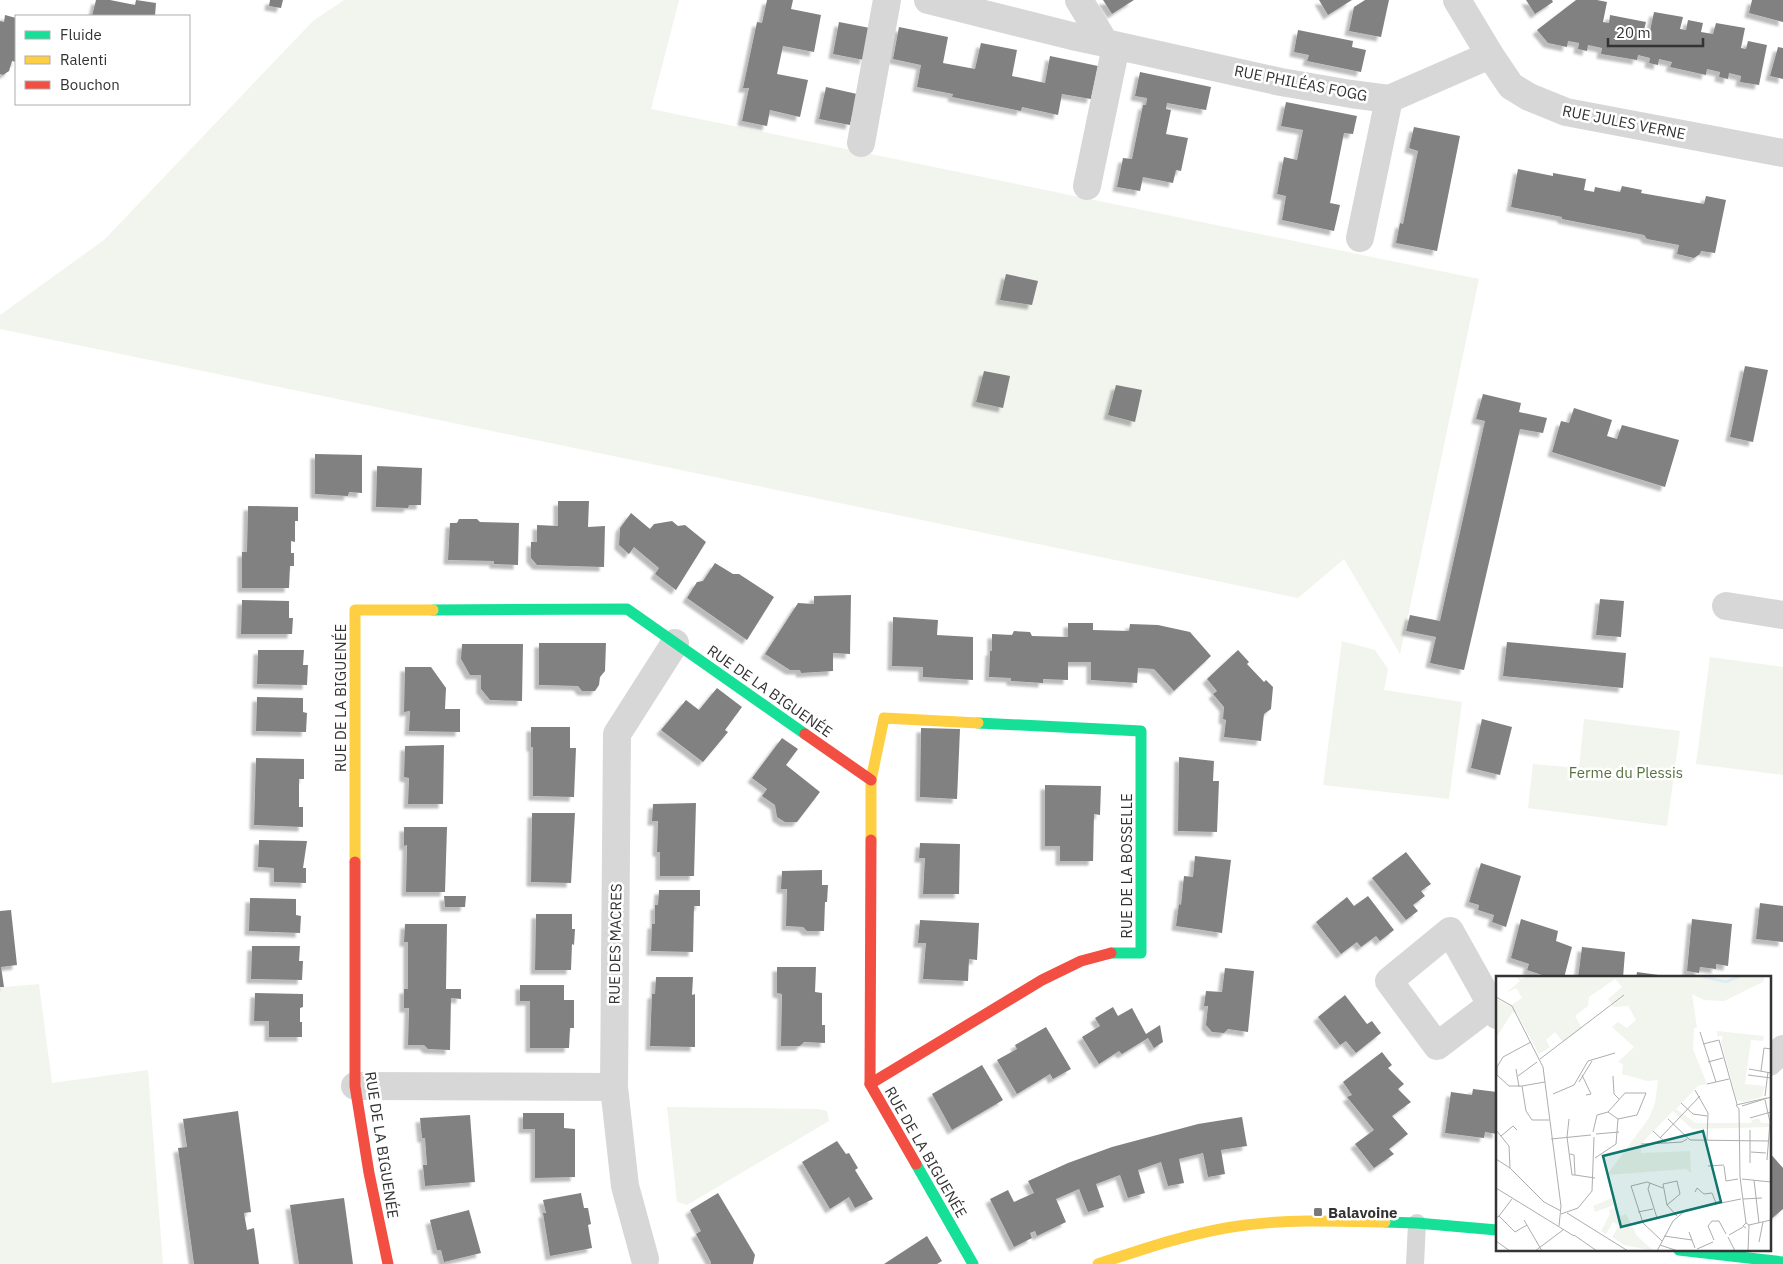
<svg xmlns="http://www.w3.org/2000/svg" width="1783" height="1264" font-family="'IBM Plex Sans',sans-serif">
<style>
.green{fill:#f1f5ed}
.building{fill:#818181;filter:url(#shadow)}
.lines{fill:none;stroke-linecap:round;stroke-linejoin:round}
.lane{stroke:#d7d7d7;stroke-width:18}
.street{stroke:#d7d7d7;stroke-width:28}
.fast{stroke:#16e098;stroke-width:11}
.slow{stroke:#ffcf43;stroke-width:11}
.jam{stroke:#f24e42;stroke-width:11}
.poi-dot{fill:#7a7a7a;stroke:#fff;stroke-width:2}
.labels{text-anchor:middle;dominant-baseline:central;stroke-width:5;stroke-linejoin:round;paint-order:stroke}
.street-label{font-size:15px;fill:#333;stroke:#fff}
.park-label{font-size:15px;fill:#56703f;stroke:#fff}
.poi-label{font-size:15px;font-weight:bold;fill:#333;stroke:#fff;text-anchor:start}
.inset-river{fill:none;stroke:#ddebf3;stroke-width:2.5}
.inset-road{fill:none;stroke:#adadad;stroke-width:1}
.view{fill:#0f766e;fill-opacity:0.15;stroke:#0f766e;stroke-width:2.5}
.inset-edge{fill:none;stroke:#333;stroke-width:2.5}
</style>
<defs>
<filter id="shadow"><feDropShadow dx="-4.5" dy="4.5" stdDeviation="1" flood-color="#0004"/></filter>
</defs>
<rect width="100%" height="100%" fill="#fff"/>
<g class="green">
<path d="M344 0H679L651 109 1479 279 1400 654 1344 559 1298 598 0 329V315L104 240 313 21Z"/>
<path d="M1342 641 1375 650 1388 669 1384 690 1462 702 1449 799 1323 785Z"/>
<path d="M1710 657 1783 667V775L1696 764Z"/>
<path d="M1584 719 1680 731 1667 826 1528 808 1533 764 1579 768Z"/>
<path d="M0 954 4 987 39 984 52 1083 148 1070 163 1264H0Z"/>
<path d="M667 1107 818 1109 827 1111 829 1121 687 1205 677 1202Z"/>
</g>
<g class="building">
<path d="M96 0H110L135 5 136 0 156 3 155 16H92Z"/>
<path d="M270 0H283L281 8 269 6Z"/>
<path d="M767 0H793L791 9 821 15 814 52 783 46 777 74 808 80 800 117 770 110 767 126 742 121 749 88H743L757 22 762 23Z"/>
<path d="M1103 0H1134L1112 14Z"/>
<path d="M1319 0H1352L1328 15Z"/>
<path d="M1365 0H1389L1381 37 1349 31 1354 7Z"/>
<path d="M1526 0H1552L1553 2 1535 14Z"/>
<path d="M1576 0H1597L1607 2 1603 22 1609 23 1610 15 1646 22 1644 30 1650 31 1654 12 1683 17 1680 29 1686 30 1688 20 1703 23 1701 32 1713 34 1716 23 1745 28 1741 48 1746 49 1748 41 1767 45 1759 85 1740 82 1741 76 1729 73 1728 79 1719 77 1720 72 1707 69 1706 75 1670 67 1672 62 1659 59 1658 65 1649 63 1650 58 1638 55 1637 60 1601 54 1602 48 1588 45 1587 51 1578 49 1579 43 1568 41 1567 47 1548 43 1537 30Z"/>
<path d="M1752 0H1783V22L1749 13Z"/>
<path d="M5 15 16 18V62L12 61 9 71 3 75 0 74V21L4 22Z"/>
<path d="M839 22 870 28 864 60 833 54Z"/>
<path d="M899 27 948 37 943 63 975 69 981 43 1017 50 1012 76 1045 83 1050 56 1098 66 1091 99 1062 94 1058 115 1022 107 1021 111 952 97 953 94 917 87 921 65 893 59Z"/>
<path d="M1298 30 1353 41 1352 47 1366 50 1361 72 1307 61 1309 55 1294 52Z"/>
<path d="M1778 47 1783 48V79L1770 76Z"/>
<path d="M1140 72 1211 87 1206 110 1167 103 1166 109 1171 110 1166 134 1188 138 1181 171 1176 170 1173 183 1143 177 1140 191 1117 187 1123 158 1132 159 1143 105H1146L1147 98 1135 96Z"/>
<path d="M826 87 857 94 850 125 819 119Z"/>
<path d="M1286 102 1357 116 1353 134 1344 133 1330 203 1340 205 1334 231 1282 220 1286 196 1277 194 1284 157 1297 160 1303 130 1281 126Z"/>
<path d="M1414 127 1460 136 1437 251 1396 243 1400 223 1403 224 1418 151 1409 148Z"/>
<path d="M1518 169 1553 176V173L1586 179 1584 190 1594 192 1595 187 1620 192 1622 186 1642 190 1641 193 1704 204 1706 196 1726 200 1715 253 1701 251 1700 254 1694 258 1677 254 1679 245 1647 239 1644 235 1562 219V217L1511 207Z"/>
<path d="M1006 274 1038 281 1032 305 1000 300Z"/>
<path d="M1745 366 1768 370 1753 442 1730 437Z"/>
<path d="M984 371 1010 376 1003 408 976 402Z"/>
<path d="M1116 385 1142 390 1135 422 1108 415Z"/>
<path d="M1483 394 1521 403 1519 412 1547 418 1543 433 1520 429 1464 670 1430 663 1436 637 1406 631 1410 615 1440 621 1485 421 1476 419Z"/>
<path d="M1574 408 1612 420 1607 436 1617 439 1622 425 1679 440 1665 487 1552 452 1561 421 1569 423Z"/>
<path d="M315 454 362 455V493L349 492 348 496 315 494Z"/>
<path d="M377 466 422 468 421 505H409L408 508 376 507Z"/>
<path d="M558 501H589L588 527 605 526 604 567 537 565 531 558V542H537V525L558 526Z"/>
<path d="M248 506 298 507V521H295V542L291 541V553H294V566H290L289 588H242V552H247Z"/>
<path d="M631 513 650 529 654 524 672 521 678 526 685 525 706 542 676 590 655 574 659 568 634 547 629 554 619 545 620 528Z"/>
<path d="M459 519H477L480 522 519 523 518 565 494 564V561L448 560 450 523H457Z"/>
<path d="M715 563 733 574H739L774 597 747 640 687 598 697 582 703 581Z"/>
<path d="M851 595 850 654 833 653V671L801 673 800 670H790L765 654 798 603 814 604V596Z"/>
<path d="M1600 599 1624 601 1621 637 1596 635Z"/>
<path d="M242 600 289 601V618H293L292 634H241Z"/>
<path d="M893 617 938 620 937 635 973 637V680L923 677V667L892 666Z"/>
<path d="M1068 623H1093V630L1129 631 1130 624 1158 625 1190 632 1211 656 1174 691 1154 669 1138 668 1137 683 1091 680V662H1068V680L1043 679V683L1011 681V678L989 677 990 651H992V634L1012 635 1014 631 1030 632 1032 636 1068 637Z"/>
<path d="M1507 642 1626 653 1623 688 1503 676Z"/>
<path d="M539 643H606L605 671 600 677 599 685 595 691H582L578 686 539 685Z"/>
<path d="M462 644H523L522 701 490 700 481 689V675H470L461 659Z"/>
<path d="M258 650H304L303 665H308L307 685 257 684Z"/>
<path d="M1238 650 1249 662 1247 664 1264 682 1266 680 1273 687 1271 709 1264 714 1261 741 1224 737 1226 720 1223 719 1224 707 1213 694 1217 691 1207 679Z"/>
<path d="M405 667H431L446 688 445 709H460V732L409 731 410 711 404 712Z"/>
<path d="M717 688 742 707 725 730 728 732 703 762 661 730 686 700 699 710Z"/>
<path d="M257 697 303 698V712L307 713 306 732 256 731Z"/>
<path d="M1482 719 1512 727 1500 775 1471 768Z"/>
<path d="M531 727H570V748H576L574 797 533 796V747H531Z"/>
<path d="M921 728 960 729 957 799 920 797Z"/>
<path d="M782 738 798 749 786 765 820 792 797 822H785L777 817 775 805 762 796 767 789 752 778Z"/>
<path d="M444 745 443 804H408L409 778 404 777 405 746Z"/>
<path d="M1179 757 1214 761 1213 781H1219L1217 832 1178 831Z"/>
<path d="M256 758 304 759V779H299V807H303V827L254 825Z"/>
<path d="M1045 785 1101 786 1100 815 1094 814 1093 861H1060V846H1045Z"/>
<path d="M696 803 694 876H660V852H657L658 821H652L653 804Z"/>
<path d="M532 813H575L571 883 531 882Z"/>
<path d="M404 827H447L445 892H406L407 845 404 846Z"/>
<path d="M259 840 307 841 303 868H306V883L274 882V868L258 867Z"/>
<path d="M920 843 960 844 959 894H923L925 858H919Z"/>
<path d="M1406 852 1431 884 1421 891 1425 896 1413 905 1418 911 1406 920 1372 878Z"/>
<path d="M1195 856 1231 860 1222 933 1176 926 1179 904 1181 905 1184 876 1193 877Z"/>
<path d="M1481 863 1521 876 1506 927 1492 922 1494 915 1478 910 1479 905 1469 902Z"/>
<path d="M822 870V885H828L827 902H825L824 931H807L803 927 786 926 787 889H781L782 871Z"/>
<path d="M659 890H700V906H694L693 952 651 951 652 924H655V905H658Z"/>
<path d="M444 896H466L465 907H445Z"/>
<path d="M1368 896 1394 930 1380 941 1376 936 1361 947 1357 942 1341 954 1316 922 1347 897 1354 906Z"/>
<path d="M250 898 296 899V915L301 916 300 933 249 931Z"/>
<path d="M1760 903 1783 906V942L1756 939Z"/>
<path d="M11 910 17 965 1 967 4 987H0V911Z"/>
<path d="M536 914H572V929H575L574 945 572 944 571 970H535Z"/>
<path d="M1521 919 1558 931 1556 941 1572 947 1564 978H1545V976L1527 970 1529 964 1511 958Z"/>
<path d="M1692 919 1732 924 1728 966 1716 964V969L1700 967 1699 973 1687 971Z"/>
<path d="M920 920 979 923 977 960 969 959 968 981 923 979 926 943H918Z"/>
<path d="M405 924H447L446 989H461V999L451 998 450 1050 428 1049 424 1045H408L409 1008H404V989H408V942H404Z"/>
<path d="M252 946H300L299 961H303L302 980 251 979Z"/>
<path d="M1582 947 1625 952 1623 978H1578Z"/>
<path d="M777 967H816L815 992 822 993V1025H825V1043L804 1042 800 1046H781L782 994 777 993Z"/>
<path d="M1225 968 1254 971 1248 1032 1228 1029 1224 1033 1212 1032 1206 1025 1208 1006H1204L1206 991 1222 992Z"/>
<path d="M1637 972 1673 977V978H1636Z"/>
<path d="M656 977H693L692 995 695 994V1047L650 1046 652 994H655Z"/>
<path d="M520 985H564V1000H574V1028H570L569 1048H530V1001H520Z"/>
<path d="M255 993 303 994V1007L300 1008V1022H302V1037H269V1021H254Z"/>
<path d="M1345 995 1367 1024 1372 1021 1381 1033 1356 1053 1346 1041 1340 1045 1318 1017Z"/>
<path d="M1113 1007 1118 1016 1132 1008 1146 1034 1160 1025 1163 1042 1154 1048 1148 1038 1122 1054 1119 1051 1099 1064 1082 1037 1100 1026 1095 1018Z"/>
<path d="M1046 1027 1071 1069 1053 1079 1050 1074 1017 1094 997 1060 1017 1049 1015 1045Z"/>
<path d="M1382 1052 1392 1065 1388 1068 1404 1084 1398 1089 1411 1102 1392 1116 1408 1134 1389 1149 1394 1154 1374 1168 1355 1144 1374 1130 1347 1097 1352 1095 1343 1082Z"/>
<path d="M982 1065 1003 1100 952 1130 932 1094Z"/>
<path d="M1473 1089 1497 1092V1134L1485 1132 1484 1138 1445 1133 1451 1092 1472 1095Z"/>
<path d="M238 1111 251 1212 244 1213 247 1230 254 1228 259 1264H194L178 1148 187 1147 183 1119Z"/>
<path d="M523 1113H564V1128L575 1129V1177L535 1178V1129H523Z"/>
<path d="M470 1115 475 1182 425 1186 423 1165H427L425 1138H422L420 1118Z"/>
<path d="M1242 1117 1247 1146 1221 1150 1225 1174 1208 1177 1203 1153 1179 1159 1184 1183 1168 1186 1161 1162 1138 1170 1145 1193 1128 1198 1120 1175 1096 1184 1104 1207 1088 1212 1079 1189 1056 1199 1066 1222 1037 1236 1035 1231 1030 1233 1032 1238 1014 1247 990 1199 1008 1190 1014 1202 1034 1193 1028 1181 1068 1163 1112 1147 1198 1124Z"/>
<path d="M837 1141 846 1154 849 1153 858 1168 855 1170 873 1199 855 1208 849 1197 830 1209 802 1162Z"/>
<path d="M1769 1152 1783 1168V1209L1770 1220Z"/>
<path d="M581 1193 584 1208H588L591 1224 588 1225 592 1248 550 1256 543 1213H546L543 1200Z"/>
<path d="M718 1193 755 1255 753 1264H711V1262L696 1234 701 1231 690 1210Z"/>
<path d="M344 1198 353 1264H299L290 1205Z"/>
<path d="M469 1210 481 1253 444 1262 441 1250H437L430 1220Z"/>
<path d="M927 1236 942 1261 937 1264H884Z"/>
</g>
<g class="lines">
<path class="lane" d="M1415 1264 1417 1223"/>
<g class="street">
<path d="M928 0 1072 36 1105 43"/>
<path d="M1079 0 1105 43 1281 82 1351 94 1389 99 1490 55"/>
<path d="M1457 0 1490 55 1511 86 1529 97 1566 112 1783 153"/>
<path d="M861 143 887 0"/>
<path d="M1087 186 1116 46"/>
<path d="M1360 238 1389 99"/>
<path d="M1726 606 1783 615"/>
<path d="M1491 1005 1437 1046 1389 981 1450 931 1497 1015"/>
<path d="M1769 1062 1783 1049"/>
<path d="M355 1086 614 1087"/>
<path d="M645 1259 625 1186 614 1087 617 734 675 643"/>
</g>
<g class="fast">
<path d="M433 610 627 609 805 734"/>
<path d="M978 723 1141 731V953H1111"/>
<path d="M916 1164 973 1264"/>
<path d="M1385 1222 1417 1223 1497 1230"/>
<path d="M1679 1250 1783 1262"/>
</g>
<g class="slow">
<path d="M871 840V780L884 718 978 723"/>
<path d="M355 862V610H433"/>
<path d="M1098 1264C1146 1248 1196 1231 1246 1225 1292 1219 1339 1221 1385 1222"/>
</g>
<g class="jam">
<path d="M805 734 871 780"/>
<path d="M871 840 870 1084 916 1164"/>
<path d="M355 862V1086L369 1173 388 1264"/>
<path d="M870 1084 1042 980 1081 961 1111 953"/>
</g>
</g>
<rect class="poi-dot" x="1313" y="1207" width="10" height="10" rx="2.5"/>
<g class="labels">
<g class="street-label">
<text transform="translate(1301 83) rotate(11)">RUE PHILÉAS FOGG</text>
<text transform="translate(1624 122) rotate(11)">RUE JULES VERNE</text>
<text transform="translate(770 691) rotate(35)">RUE DE LA BIGUENÉE</text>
<text transform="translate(340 698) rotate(-90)">RUE DE LA BIGUENÉE</text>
<text transform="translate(1126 866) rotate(-90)">RUE DE LA BOSSELLE</text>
<text transform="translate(615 944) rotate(-89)">RUE DES MACRES</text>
<text transform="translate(382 1145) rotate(81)">RUE DE LA BIGUENÉE</text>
<text transform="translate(926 1152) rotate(60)">RUE DE LA BIGUENÉE</text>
</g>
<g class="park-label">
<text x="1626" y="772">Ferme du Plessis</text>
</g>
<g class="poi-label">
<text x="1328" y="1212">Balavoine</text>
</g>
</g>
<g transform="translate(1496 976)">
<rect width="275" height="275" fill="#fff"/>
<path d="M20 0 26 3 31 0H269L267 6 228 25 208 24 196 18 201 52H198L197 73 211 108 202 110 180 133 200 147H255L256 144 263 142 265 147H275V151L196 153 177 135 145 168V177L194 175 195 197 190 193 111 199 153 142 159 127 162 104 151 105 126 98 127 88 122 86 138 71 116 51 122 46 131 52 140 44 132 30 118 31 112 23 126 11 119 3 93 21 92 30 79 40 86 52 67 66 59 56 50 64 54 71 43 78 20 36 16 37 0 62V23L14 30 26 22 20 12 10 17 24 5ZM221 55 268 60 267 65 255 64 249 108 269 110 266 121 248 126 241 124 225 66 227 60H221ZM116 222 118 229 99 236 97 230ZM120 231 125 240 130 238 141 260 158 275 128 269 116 261 123 250 117 246 110 258 105 255 114 238 113 234Z" fill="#f1f5ed"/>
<path class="inset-river" d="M204 0 230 6 244 0"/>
<path class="inset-road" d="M0 21 16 30 47 91 65 230 63 250M204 56 220 106M35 66 7 81 1 91V99L13 110H26L30 135 36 144H53M207 68 223 64 241 128M44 83 128 19M212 86 227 82M20 93 23 111M253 93 275 97M265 95 268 72 275 73M86 99 95 118 90 119M252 99 275 102M22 100 41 86M117 100 118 118 123 123M83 106 96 85M211 108 233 103M26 110 49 106M199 114 212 137 211 164M57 118 78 109 92 85 119 77M269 120 272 96M269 124 274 146 271 184M185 127 197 138 211 140M246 130 275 121M112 136 129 117H150L141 139 122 143M254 142 275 136M73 143 71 161 76 199H79L78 179 74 178M172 143 194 164 272 165M0 154 13 170 14 192M157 155 170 167 186 166 191 163M97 156 101 139 112 136 122 143 120 168 99 182M100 158 123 156M5 160 17 150 21 154M164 162 204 120M55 163 95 159M145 168 170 167M255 176 270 177M0 183 14 192 48 226 65 235M254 187V154M212 190 228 189M228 190 230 205 242 203M79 199 99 202M246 203 275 206M258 204 263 247M154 207 152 213 161 242M0 212 78 260M199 216 201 212 208 218 216 217 220 227M247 223 266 222M171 229 184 218 181 205 167 208 171 229 181 240M142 236 157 233M71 237 132 275M65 238 82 232 96 215 98 161M3 240 16 223M0 242 3 240 19 256 31 249M28 244 46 275M250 247 253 249 252 275M253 249 275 244M250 252 247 250 250 247 244 201 243 133 240 129 271 122M193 256 199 272M78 259 101 275M233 259 247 251M168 260 196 264M232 261 239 275M218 264 212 250 216 245H223L230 258M0 265 14 275M166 265 147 247 135 210 151 206 167 212M263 266 267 246M164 269 182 275M201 273 217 266M39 275 67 254M161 275 177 245 190 234 245 223"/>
<path class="view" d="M207 155 225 226 125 251 107 180Z"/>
<rect width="275" height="275" class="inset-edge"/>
</g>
<rect x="15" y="15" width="175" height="90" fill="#ffffff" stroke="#adadad"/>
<rect x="25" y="31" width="25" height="8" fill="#16e098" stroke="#adadad"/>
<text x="60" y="40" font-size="15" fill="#333333">Fluide</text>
<rect x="25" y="56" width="25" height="8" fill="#ffcf43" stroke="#adadad"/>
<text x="60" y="65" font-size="15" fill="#333333">Ralenti</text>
<rect x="25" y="81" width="25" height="8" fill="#f24e42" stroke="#adadad"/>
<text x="60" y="90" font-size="15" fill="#333333">Bouchon</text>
<path d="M1608 38v8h95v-8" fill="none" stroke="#333333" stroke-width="2.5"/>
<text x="1616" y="38" font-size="15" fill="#333333" stroke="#ffffff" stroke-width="4" paint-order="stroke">20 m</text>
</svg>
